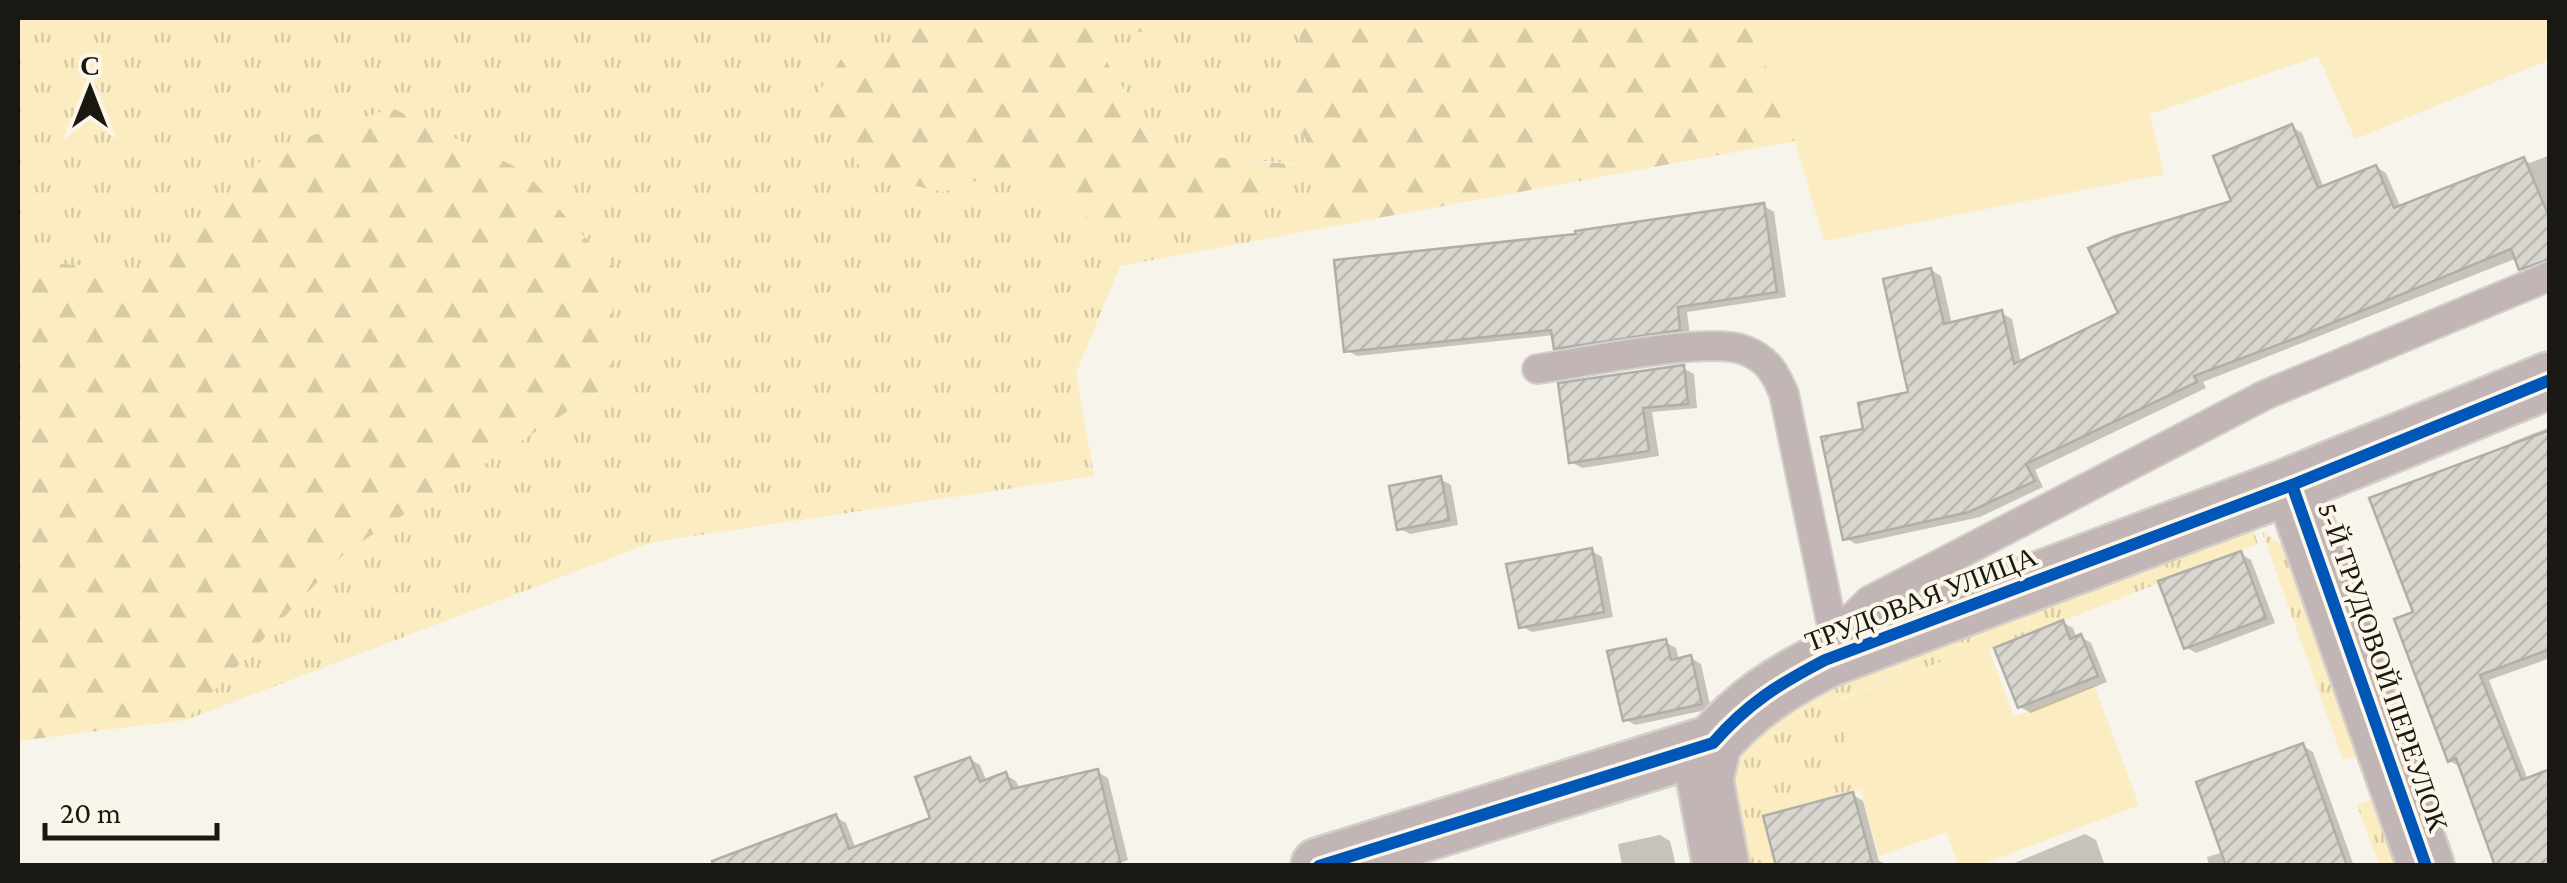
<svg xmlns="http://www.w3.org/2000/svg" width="2567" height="883" font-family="'Crimson Pro',serif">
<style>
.grass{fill:url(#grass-tufts)}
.forest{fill:url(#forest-firs)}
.garden{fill:#fbecc1}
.shadow{fill:#0003}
.building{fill:url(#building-hatch);stroke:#b0aea8;stroke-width:2.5}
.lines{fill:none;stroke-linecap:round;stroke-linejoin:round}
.service-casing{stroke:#d3d0ca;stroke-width:32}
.minor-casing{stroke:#d3d0ca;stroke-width:60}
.service{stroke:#c1b6b5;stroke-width:28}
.minor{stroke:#c1b6b5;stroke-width:55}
.cycleway-casing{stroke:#fcf6e8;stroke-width:19}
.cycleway{stroke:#0057b8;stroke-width:12}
.labels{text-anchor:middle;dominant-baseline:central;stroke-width:8;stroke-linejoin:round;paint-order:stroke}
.street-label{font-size:28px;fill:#1a1813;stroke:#fcf6e8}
</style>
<defs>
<pattern id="grass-tufts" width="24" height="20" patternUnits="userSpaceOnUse" patternTransform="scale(2.5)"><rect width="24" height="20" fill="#fbecc1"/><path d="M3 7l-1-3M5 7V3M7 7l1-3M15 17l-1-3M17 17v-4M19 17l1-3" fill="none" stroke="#d7caa5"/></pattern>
<pattern id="forest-firs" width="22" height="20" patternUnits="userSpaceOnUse" patternTransform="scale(2.5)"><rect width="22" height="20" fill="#fbecc1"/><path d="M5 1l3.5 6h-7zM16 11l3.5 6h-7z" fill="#d7caa5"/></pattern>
<pattern id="building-hatch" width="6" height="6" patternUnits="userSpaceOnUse" patternTransform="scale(2.5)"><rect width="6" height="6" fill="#d8d6cf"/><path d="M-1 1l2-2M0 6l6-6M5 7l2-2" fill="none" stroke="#b9b7b1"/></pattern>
</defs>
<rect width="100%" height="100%" fill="#f7f4ec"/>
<g class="grass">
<path d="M18 18H904L911 41 844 55 943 192 1019 165 1099 226 1255 220 1297 164 1161 152 1092 36 1183 27 1201 18H1284L1300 35 1291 108 1319 169 1308 231 1120 266 1076 373 1094 476 653 542 186 720 348 550 613 383 273 149 148 273 18 259Z"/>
<path d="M2252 526 2258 544 1994 648 1988 650 1986 645 1835 701 1860 790 1763 816 1776 865H1745C1742 842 1731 811 1733 788 1737 749 1767 722 1792 696Z"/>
<path d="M2262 532 2291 550 2363 754 2343 760Z"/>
<path d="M2378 797 2402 865H2379L2357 805Z"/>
</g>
<g class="forest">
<path d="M904 18H1201L1183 27 1092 37 1161 152 1298 165 1255 220 1099 226 1020 166 943 192 866 175 813 100 844 55 911 41Z"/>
<path d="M1284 18H1747L1795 141 1308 231 1319 169 1291 108 1300 35Z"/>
<path d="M392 108 524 171 612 267 614 382 348 550 186 720 18 741V259L148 273 273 149Z"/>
</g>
<g class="garden">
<path d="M1747 18H2549V60L2355 139 2318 56 2150 114 2164 174 1824 241 1795 141Z"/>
<path d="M1987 645 2014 717 2094 685 2139 805 1980 865H1958L1946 832 1879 856 1835 702Z"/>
</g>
<g class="shadow">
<path d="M2292 127 2302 133 2324 188 2376 167 2386 173 2401 208 2524 160 2530 163 2550 155V245L2203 382 2206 388 2035 470 2043 487 1980 517 1856 544 1845 538 1911 394 1931 270 1941 276 1952 324 2001 313 2012 319 2021 363 2122 314 2234 202Z"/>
<path d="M1764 206 1774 212 1786 297 1687 312 1690 335 1566 353 1556 347 1554 335 1357 356 1346 350 1579 236Z"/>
<path d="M1683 368 1694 374 1697 408 1652 412 1659 456 1582 468 1571 462Z"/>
<path d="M2550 427V658L2489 680 2528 780 2550 866 2460 767 2450 761 2416 613 2514 446 2512 442Z"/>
<path d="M1440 479 1451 485 1458 525 1410 534 1399 528Z"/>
<path d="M1592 551 1602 557 1613 617 1532 632 1521 626Z"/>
<path d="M2241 554 2251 560 2275 623 2196 653 2186 647Z"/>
<path d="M2062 622 2073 628 2077 639 2081 637 2091 643 2107 682 2031 713 2020 707Z"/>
<path d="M1665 642 1676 648 1679 661 1691 658 1701 664 1711 709 1635 725 1625 719Z"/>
<path d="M2303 746 2313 752 2354 866H2209L2207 857 2224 852Z"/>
<path d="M970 759 980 765 987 782 1006 775 1016 781 1020 790 1097 772 1108 778 1128 860 1112 866H782L836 817 846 823 856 849 933 820Z"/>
<path d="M1853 795 1863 801 1879 861 1890 866H1778Z"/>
<path d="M2085 834 2096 840 2105 866H2007Z"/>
<path d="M1660 835 1670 841 1676 866H1622L1618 844Z"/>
</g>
<g class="building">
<path d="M2292 124 2318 188 2376 165 2394 208 2524 157 2550 219V259L2519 270 2511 249 2296 338 2194 376 2197 382 2026 464 2035 481 1969 512 1843 540 1821 437 1863 429 1858 403 1908 392 1883 279 1931 268 1944 324 2002 310 2014 364 2118 313 2088 248 2116 236 2231 201 2213 156Z"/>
<path d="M1764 203 1777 292 1678 307 1680 330 1554 349 1551 330 1344 352 1334 260 1576 234 1575 231Z"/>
<path d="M1684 365 1688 404 1643 408 1649 451 1569 463 1558 383Z"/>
<path d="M2550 430V649L2480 675 2522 780 2550 769V866H2495L2456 758 2448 762 2394 619 2413 612 2369 498Z"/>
<path d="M1441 476 1449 520 1397 530 1389 486Z"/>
<path d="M1592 548 1604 612 1519 628 1506 564Z"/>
<path d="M2241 551 2266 618 2184 649 2158 581Z"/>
<path d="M2063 620 2070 639 2081 634 2098 676 2018 708 1994 648Z"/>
<path d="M1666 639 1671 660 1691 655 1702 704 1623 721 1607 651Z"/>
<path d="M2303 743 2347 866H2226L2196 782Z"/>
<path d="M970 757 980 782 1006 772 1012 789 1098 769 1121 866H713L712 861 836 814 849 849 930 818 915 777Z"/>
<path d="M1853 792 1873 866H1776L1763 816Z"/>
</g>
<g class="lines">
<g class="service-casing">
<g id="service">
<path d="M1537 369C1581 363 1708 336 1744 350 1767 358 1776 374 1784 394L1834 636"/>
<path d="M1829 649 1834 636 1869 601 2265 395 2550 276"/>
</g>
</g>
<g class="minor-casing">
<g id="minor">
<path d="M2292 485 2426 866"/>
<path d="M1713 743 1705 780 1721 866"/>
<path d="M1319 866 1713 743C1748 703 1779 684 1825 660L2292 485 2550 380"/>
</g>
</g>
<use href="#service" class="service"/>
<use href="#minor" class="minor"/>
<g class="cycleway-casing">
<g id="cycleway">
<path d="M2292 485 2426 866"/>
<path d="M1319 866 1713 743C1748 703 1779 684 1825 660L2292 485 2550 380"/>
</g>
</g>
<use href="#cycleway" class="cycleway"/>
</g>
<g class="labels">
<g class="street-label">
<text transform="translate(1921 599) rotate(-21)">ТРУДОВАЯ УЛИЦА</text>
<text transform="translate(2383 667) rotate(71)">5-Й ТРУДОВОЙ ПЕРЕУЛОК</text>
</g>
</g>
<rect width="2567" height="883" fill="none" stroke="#1a1813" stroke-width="40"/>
<g transform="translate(90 90)" stroke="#fcf6e8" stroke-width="8" paint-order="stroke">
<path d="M0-8L18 38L0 25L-18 38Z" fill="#1a1813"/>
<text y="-15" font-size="28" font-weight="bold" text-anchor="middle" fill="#1a1813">С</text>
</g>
<path d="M45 823v15h172v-15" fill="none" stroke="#1a1813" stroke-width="5"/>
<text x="60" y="823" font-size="30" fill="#1a1813" stroke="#fcf6e8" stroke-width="8" paint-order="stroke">20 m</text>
</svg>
